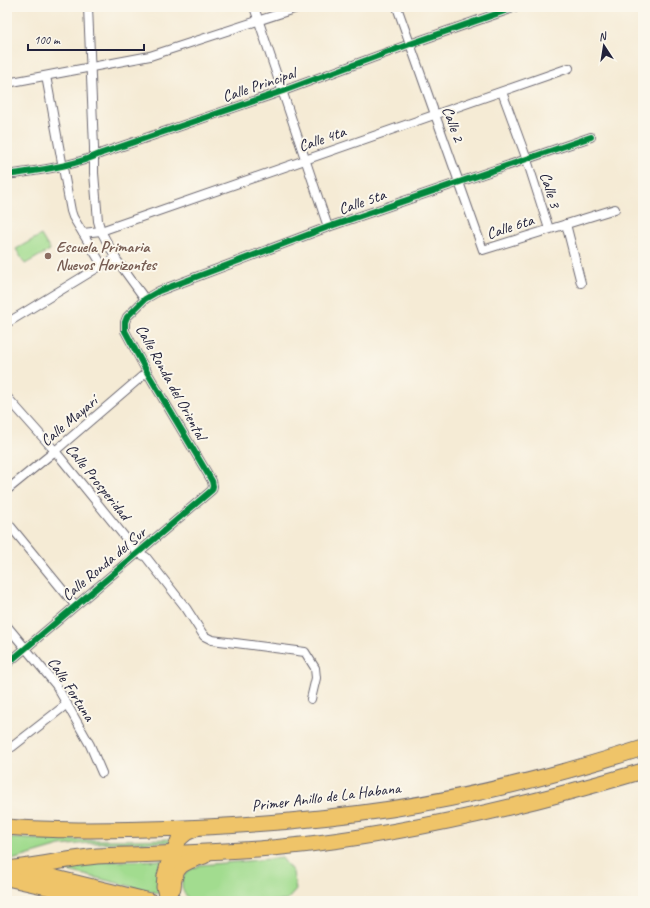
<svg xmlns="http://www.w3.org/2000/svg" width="650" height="908" font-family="Caveat,sans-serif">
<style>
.green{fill:#a2dc8f;stroke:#627f65}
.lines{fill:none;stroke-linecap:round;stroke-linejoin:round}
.street-casing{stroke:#6c6871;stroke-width:10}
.highway-casing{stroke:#6c6871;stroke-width:17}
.street{stroke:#fff;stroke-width:8}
.highway{stroke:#efc469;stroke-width:15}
.cycleway-casing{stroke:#fbf7ec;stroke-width:8}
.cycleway{stroke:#00873e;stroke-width:6}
.education-dot{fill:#8d6e63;stroke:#fbf7ec;stroke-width:1.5}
.labels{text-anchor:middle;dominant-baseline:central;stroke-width:4;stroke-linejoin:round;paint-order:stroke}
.street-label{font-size:16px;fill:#22223b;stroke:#fbf7ec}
.education-label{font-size:16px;font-weight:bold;fill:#785e54;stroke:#fbf7ec;text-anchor:start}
</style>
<rect width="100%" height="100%" fill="#fbf7ec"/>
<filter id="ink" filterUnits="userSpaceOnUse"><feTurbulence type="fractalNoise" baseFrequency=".025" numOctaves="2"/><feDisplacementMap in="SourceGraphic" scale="8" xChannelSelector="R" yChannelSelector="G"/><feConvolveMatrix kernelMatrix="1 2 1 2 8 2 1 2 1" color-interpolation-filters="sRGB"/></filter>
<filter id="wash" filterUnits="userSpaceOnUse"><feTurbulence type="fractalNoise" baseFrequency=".012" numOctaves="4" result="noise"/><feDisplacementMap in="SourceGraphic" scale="16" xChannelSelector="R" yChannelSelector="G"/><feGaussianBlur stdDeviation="0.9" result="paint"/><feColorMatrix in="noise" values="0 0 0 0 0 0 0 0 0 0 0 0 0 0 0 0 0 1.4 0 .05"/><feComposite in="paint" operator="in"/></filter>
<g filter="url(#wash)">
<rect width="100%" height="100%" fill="#f5ebd5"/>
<g class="green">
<path d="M41 235 50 250 25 264 16 249Z"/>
<path d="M7 838C63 841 119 840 175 839V842L87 843 60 846 12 860 7 858Z"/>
<path d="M282 858 293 872 296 890 286 901H192C181 895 178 879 188 871 192 868 197 867 200 865Z"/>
<path d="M165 860 162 894 56 868 90 862Z"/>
</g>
</g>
<g filter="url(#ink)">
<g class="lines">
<g class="street-casing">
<g id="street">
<path d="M88 7 94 147V173L98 221 101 231 116 259 145 299"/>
<path d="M254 7 328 227"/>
<path d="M397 7 483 250 615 209"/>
<path d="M46 76 71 211 73 217 102 265"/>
<path d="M7 83 150 56 300 7"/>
<path d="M502 92 527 160 549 229"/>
<path d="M7 175C39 170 72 167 102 153L283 91 410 44 516 7"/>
<path d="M566 224 581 283"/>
<path d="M83 233 101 231 569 68"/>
<path d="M7 323 102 265 116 259"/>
<path d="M7 397 55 451 137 552 146 557 186 608 204 636 212 640 305 652 315 668 316 678 311 699"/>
<path d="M7 490 55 451 147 372"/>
<path d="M7 522 75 605"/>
<path d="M7 626 56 685 90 745 102 773"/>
<path d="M7 664 212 490 213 486 212 481 147 372 125 331V322L127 317 145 299 159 291 328 227 591 137"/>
<path d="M12 747 67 704"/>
</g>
</g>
<g class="highway-casing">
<g id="highway">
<path d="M7 827C54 831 102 830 149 829 231 827 311 821 391 809 476 796 561 774 643 748"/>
<path d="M7 869C37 866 67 859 97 856 117 855 138 855 159 854 200 852 241 851 282 847 404 835 525 806 643 771"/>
<path d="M23 870 150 901"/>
<path d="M7 878 100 899"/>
<path d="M173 888C174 865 184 862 204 856"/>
<path d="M168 901 164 887 165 876 168 865 174 853 179 839 186 833 195 829"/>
</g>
</g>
<use href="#street" class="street"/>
<use href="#highway" class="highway"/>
<g class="cycleway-casing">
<g id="cycleway">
<path d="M7 175C39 170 72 167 102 153L283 91 410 44 516 7"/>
<path d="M7 664 212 490 213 486 212 481 147 372 125 331V322L127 317 145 299 159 291 328 227 591 137"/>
</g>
</g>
<use href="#cycleway" class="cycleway"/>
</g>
</g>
<circle class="education-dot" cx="48" cy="256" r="4"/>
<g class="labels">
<g class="street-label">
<text transform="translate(259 85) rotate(-19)">Calle Principal</text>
<text transform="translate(453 124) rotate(70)">Calle 2</text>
<text transform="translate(322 139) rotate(-19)">Calle 4ta</text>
<text transform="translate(550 190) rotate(72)">Calle 3</text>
<text transform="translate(362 202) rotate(-19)">Calle 5ta</text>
<text transform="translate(510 227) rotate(-18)">Calle 6ta</text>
<text transform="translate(171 382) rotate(61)">Calle Ronda del Oriental</text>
<text transform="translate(69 421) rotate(-40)">Calle Mayarí</text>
<text transform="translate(98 482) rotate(51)">Calle Prosperidad</text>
<text transform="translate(104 564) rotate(-40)">Calle Ronda del Sur</text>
<text transform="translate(71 689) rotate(57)">Calle Fortuna</text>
<text transform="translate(326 797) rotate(-7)">Primer Anillo de La Habana</text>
</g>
<g class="education-label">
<text x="56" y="247">Escuela Primaria<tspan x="56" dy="18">Nuevos Horizontes</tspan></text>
</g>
</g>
<rect width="650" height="908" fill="none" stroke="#fbf7ec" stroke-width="24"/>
<g transform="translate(604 46) rotate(348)" stroke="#fbf7ec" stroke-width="3" paint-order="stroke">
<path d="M0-3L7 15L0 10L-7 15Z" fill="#22223b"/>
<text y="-6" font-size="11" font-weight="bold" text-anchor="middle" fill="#22223b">N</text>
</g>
<path d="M28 44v6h116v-6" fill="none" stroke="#22223b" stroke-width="2"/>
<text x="34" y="44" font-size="12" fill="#22223b" stroke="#fbf7ec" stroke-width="3" paint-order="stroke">100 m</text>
</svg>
